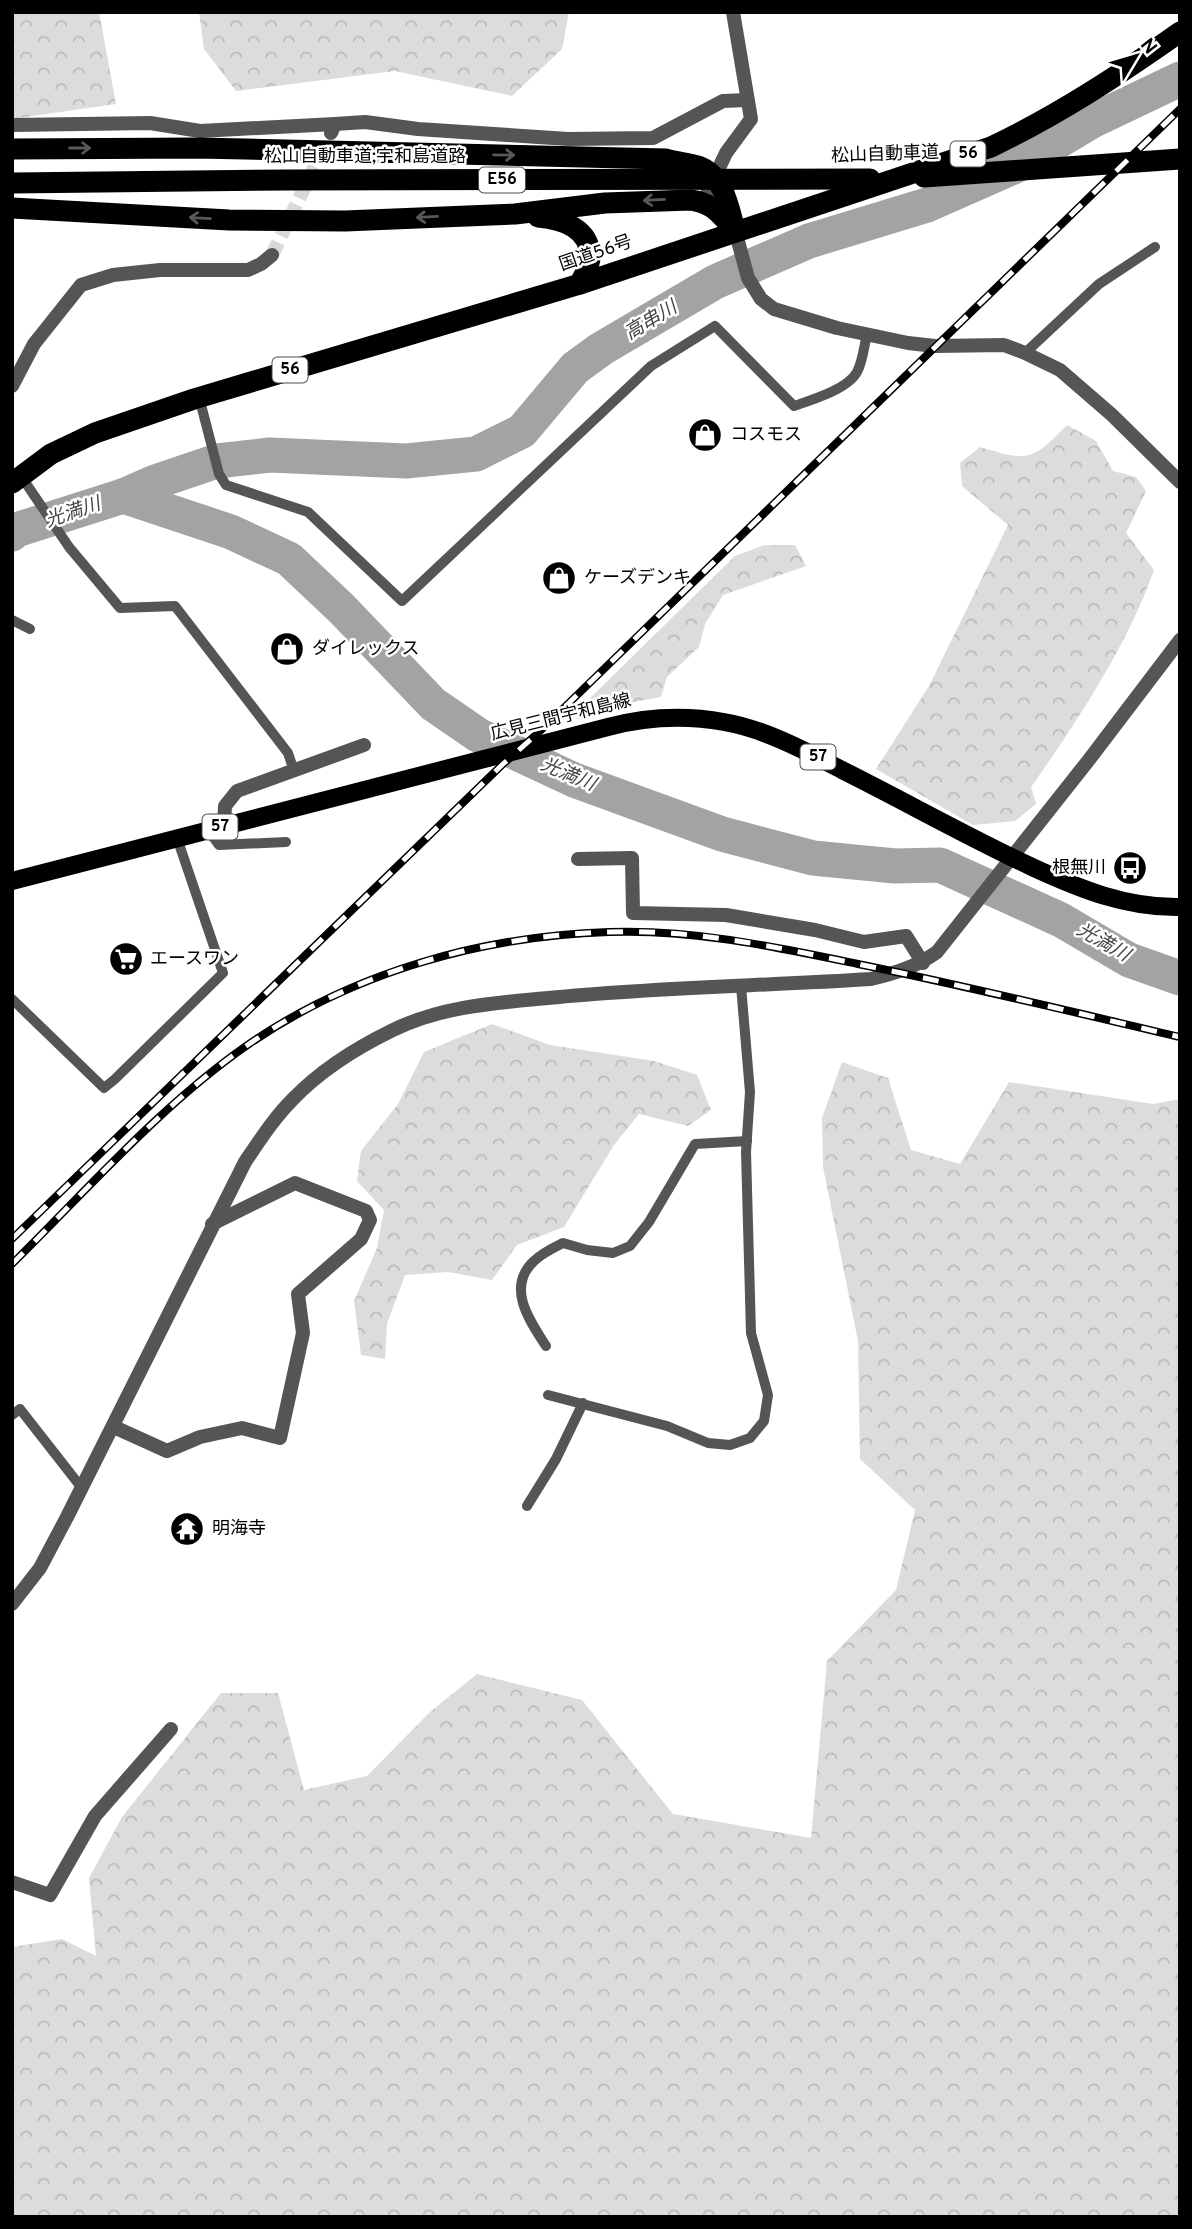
<svg xmlns="http://www.w3.org/2000/svg" width="1192" height="2229" font-family="Overpass,'Noto Sans JP',sans-serif">
<style>
.forest{fill:url(#forest-crowns)}
.lines{fill:none;stroke-linecap:round;stroke-linejoin:round}
.river{stroke:#a3a3a3;stroke-width:35}
.street-tunnel{stroke:#d9d9d9;stroke-width:14;stroke-dasharray:14 7;stroke-linecap:butt}
.lane{stroke:#555;stroke-width:10}
.street{stroke:#555;stroke-width:14}
.primary{stroke:#000;stroke-width:18}
.highway{stroke:#000;stroke-width:21}
.rail-casing{stroke:#000;stroke-width:8}
.rail{stroke:#fff;stroke-width:5;stroke-dasharray:16;stroke-linecap:butt}
.oneway{stroke:#595959}
.labels{text-anchor:middle;dominant-baseline:central;stroke-width:5;stroke-linejoin:round;paint-order:stroke}
.shield{fill:#fff;stroke:#4c4c4c;stroke-width:2}
.shield-label{font-size:16px;font-weight:bold;fill:#000}
.street-label{font-size:18px;fill:#000;stroke:#fff}
.poi-label{font-size:18px;fill:#000;stroke:#fff;text-anchor:start}
.water-label{font-size:19px;font-style:italic;fill:#444;stroke:#fff}
</style>
<defs>
<pattern id="forest-crowns" width="20" height="18" patternUnits="userSpaceOnUse" patternTransform="scale(1.75)"><rect width="20" height="18" fill="#dcdcdc"/><path d="M2 6a3 3 0 1 1 6 0M12 15a3 3 0 1 1 6 0" fill="none" stroke="#bbb"/></pattern>
</defs>
<rect width="100%" height="100%" fill="#fff"/>
<g class="forest">
<path d="M12 12H99L116 104 12 119Z"/>
<path d="M199 12H569L562 49 512 96 395 71 236 91 204 49Z"/>
<path d="M1067 425 1096 441 1113 471 1136 477 1146 491 1126 533 1154 570C1128 644 1077 722 1031 787L1036 804 1015 821 973 825 876 769 929 686 1008 525 962 486 960 463 980 447C1028 462 1032 461 1067 425Z"/>
<path d="M765 545H795L806 566 723 595 705 624 699 647 667 677 661 697 623 704 582 715 587 701 735 556Z"/>
<path d="M492 1024 550 1045 654 1061 697 1075 711 1110 688 1126 639 1114 614 1145 564 1227 517 1245 492 1280 448 1272 405 1275 387 1324 385 1359 361 1355 354 1301 377 1248 384 1210 357 1181 361 1151 398 1104 424 1052Z"/>
<path d="M842 1062 888 1078 911 1150 960 1164 1009 1082 1153 1104 1180 1099V2217H12V1947L62 1939 96 1956 89 1878 122 1817 221 1693H278L304 1790 367 1776 430 1712 477 1674 582 1700 673 1814 811 1838 827 1661 896 1590 915 1510 860 1459 858 1341 823 1167 822 1118Z"/>
</g>
<g class="lines">
<g class="river">
<path d="M123 496 231 532 289 559 342 609 433 704 478 735 574 780 722 834 813 858 895 866 940 865 1061 920 1129 960 1180 978"/>
<path d="M12 534 16 530 123 496 155 482 217 461 270 455 406 461 476 454 522 431 575 368 601 349 715 282 809 241 927 205 1020 164 1092 121 1180 79"/>
</g>
<path class="street-tunnel" d="M272 255 325 145"/>
<g class="lane">
<path d="M1025 353 1099 284 1155 247"/>
<path d="M199 397 219 474 226 485 308 512 402 601 651 366 715 326 794 406C812 400 848 389 857 372 863 361 864 346 867 334"/>
<path d="M21 476 69 547 120 608 175 606 288 753 294 771"/>
<path d="M12 620 30 629"/>
<path d="M208 830 219 845 286 842"/>
<path d="M12 999 104 1088 115 1079 223 973 177 838"/>
<path d="M546 1346C529 1320 506 1287 534 1261 542 1253 553 1248 563 1243L587 1250 613 1253 630 1246 649 1222 695 1144 747 1141"/>
<path d="M548 1395 667 1426 708 1443 730 1445 750 1438 764 1421 768 1395 751 1333 746 1152 750 1092 741 986"/>
<path d="M12 1415 20 1409 81 1487"/>
<path d="M527 1506 556 1459 583 1403"/>
</g>
<g class="street">
<path d="M12 125 150 123 200 131 335 124"/>
<path d="M331 133 335 124 365 122 418 129 568 139 653 138 723 101 747 100"/>
<path d="M703 202 726 153 751 119 733 12"/>
<path d="M735 230 748 278 761 299 774 309 837 328 908 343 935 346 1004 345 1025 353 1060 370 1112 415 1180 482"/>
<path d="M12 386 34 344 81 285 113 275 160 270H248L261 264 272 255"/>
<path d="M224 826 225 806 237 791 364 745"/>
<path d="M578 859 632 858 633 913 726 915 815 930 864 942 906 936 923 963"/>
<path d="M114 1427 167 1451 200 1437 242 1428 280 1438 303 1333 298 1294 361 1239 370 1220 366 1211 295 1183 212 1224"/>
<path d="M12 1604 40 1568 67 1517 245 1162C260 1140 274 1118 293 1099 320 1071 358 1047 393 1030 442 1006 495 1003 548 998 655 987 763 986 871 979 895 973 916 967 937 952L1088 761 1180 640"/>
<path d="M12 1882 50 1895 95 1816 171 1729"/>
</g>
<path class="primary" d="M12 881 608 727C646 717 685 715 724 722 765 729 806 751 842 770 906 802 968 837 1032 867 1080 889 1126 908 1180 907"/>
<g class="highway">
<path d="M12 149 198 148 666 159C676 162 688 163 698 166 724 175 729 208 735 230"/>
<path d="M924 177 1180 159"/>
<path d="M12 183 287 180 870 179"/>
<path d="M12 208 229 220 345 221 515 214 605 203 691 200C711 203 718 212 731 226"/>
<path d="M538 217C561 219 591 228 590 258 590 266 583 276 580 284"/>
<path d="M12 483 51 454 95 433 194 399 580 284 991 147C1058 115 1119 75 1180 32"/>
</g>
<g class="rail-casing">
<g id="rail">
<path d="M12 1239 503 764 537 734 1180 109"/>
<path d="M12 1264C87 1190 162 1104 249 1044 354 972 482 936 609 932 693 929 776 947 858 964 966 986 1073 1012 1180 1037"/>
</g>
</g>
<use href="#rail" class="rail"/>
</g>
<defs><path id="oneway-shaft" d="M-6 0H5M1.5-3L5.5 0L1.5 3" fill="none" stroke-width="1.6" stroke-linecap="round" stroke-linejoin="round" transform="scale(1.75)"/></defs>
<g class="oneway">
<use href="#oneway-shaft" transform="translate(80 148)"/>
<use href="#oneway-shaft" transform="translate(504 155) rotate(1)"/>
<use href="#oneway-shaft" transform="translate(654 200) rotate(177)"/>
<use href="#oneway-shaft" transform="translate(427 217) rotate(177)"/>
<use href="#oneway-shaft" transform="translate(200 218) rotate(-177)"/>
</g>
<defs>
<g id="shop-disc" transform="scale(1.75)"><circle r="9.5" fill="#000" stroke="#fff"/><path d="M-5-2.5h2.3a2.7 3.5 0 0 1 5.4 0H5L5.5 6h-11ZM-1.5-2.5h3a1.5 2.3 0 0 0-3 0Z" fill="#fff"/></g>
<g id="bus-disc" transform="scale(1.75)"><circle r="9.5" fill="#000" stroke="#fff"/><path d="M-5-6H5V4H4V6H2V4H-2V6H-4V4H-5ZM-3.5-4V0h7V-4ZM-3.5 1.2v1.5H-2V1.2ZM2 1.2v1.5H3.5V1.2Z" fill="#fff"/></g>
<g id="supermarket-disc" transform="scale(1.75)"><circle r="9.5" fill="#000" stroke="#fff"/><path d="M-6-5.5h2.5l.6 2H6L4.5 2H-2.5L-4.4-4H-6ZM-1.5 3.2a1.3 1.3 0 1 0 .1 0ZM3 3.2a1.3 1.3 0 1 0 .1 0Z" fill="#fff"/></g>
<g id="temple-disc" transform="scale(1.75)"><circle r="9.5" fill="#000" stroke="#fff"/><path d="M0-6L5-2H3V0L6.5 2.5H4V6H1.5V3h-3V6H-4V2.5H-6.5L-3 0V-2H-5Z" fill="#fff"/></g>
</defs>
<g fill-rule="evenodd">
<use href="#shop-disc" x="705" y="435"/>
<use href="#shop-disc" x="559" y="578"/>
<use href="#shop-disc" x="287" y="649"/>
<use href="#bus-disc" x="1130" y="868"/>
<use href="#supermarket-disc" x="126" y="959"/>
<use href="#temple-disc" x="187" y="1529"/>
</g>
<g class="labels">
<g class="shield">
<rect x="950.5" y="141.5" width="35" height="25" rx="5"/>
<rect x="479" y="167.5" width="46" height="25" rx="5"/>
<rect x="272.5" y="357.5" width="35" height="25" rx="5"/>
<rect x="800.5" y="744.5" width="35" height="25" rx="5"/>
<rect x="202.5" y="814.5" width="35" height="25" rx="5"/>
</g>
<g class="shield-label">
<text x="968" y="154">56</text>
<text x="502" y="180">E56</text>
<text x="290" y="370">56</text>
<text x="818" y="757">57</text>
<text x="220" y="827">57</text>
</g>
<g class="street-label">
<text transform="translate(885 155) rotate(-2)">松山自動車道</text>
<text x="365" y="157">松山自動車道;宇和島道路</text>
<text transform="translate(596 254) rotate(-19)">国道56号</text>
<text transform="translate(561 718) rotate(-14)">広見三間宇和島線</text>
</g>
<g class="poi-label">
<text x="730" y="435">コスモス</text>
<text x="584" y="578">ケーズデンキ</text>
<text x="312" y="649">ダイレックス</text>
<text x="1106" y="868" text-anchor="end">根無川</text>
<text x="150" y="959">エースワン</text>
<text x="212" y="1529">明海寺</text>
</g>
<g class="water-label">
<text transform="translate(651 321) rotate(-31)">高串川</text>
<text transform="translate(73 513) rotate(-19)">光満川</text>
<text transform="translate(568 775) rotate(23)">光満川</text>
<text transform="translate(1103 943) rotate(30)">光満川</text>
</g>
</g>
<rect width="1192" height="2229" fill="none" stroke="#000000" stroke-width="28"/>
<g transform="translate(1136 56) rotate(52)" stroke="#ffffff" stroke-width="5" paint-order="stroke">
<path d="M0-5L12 26L0 18L-12 26Z" fill="#000000"/>
<text y="-10" font-size="19" font-weight="bold" text-anchor="middle" fill="#000000">N</text>
</g>
</svg>
